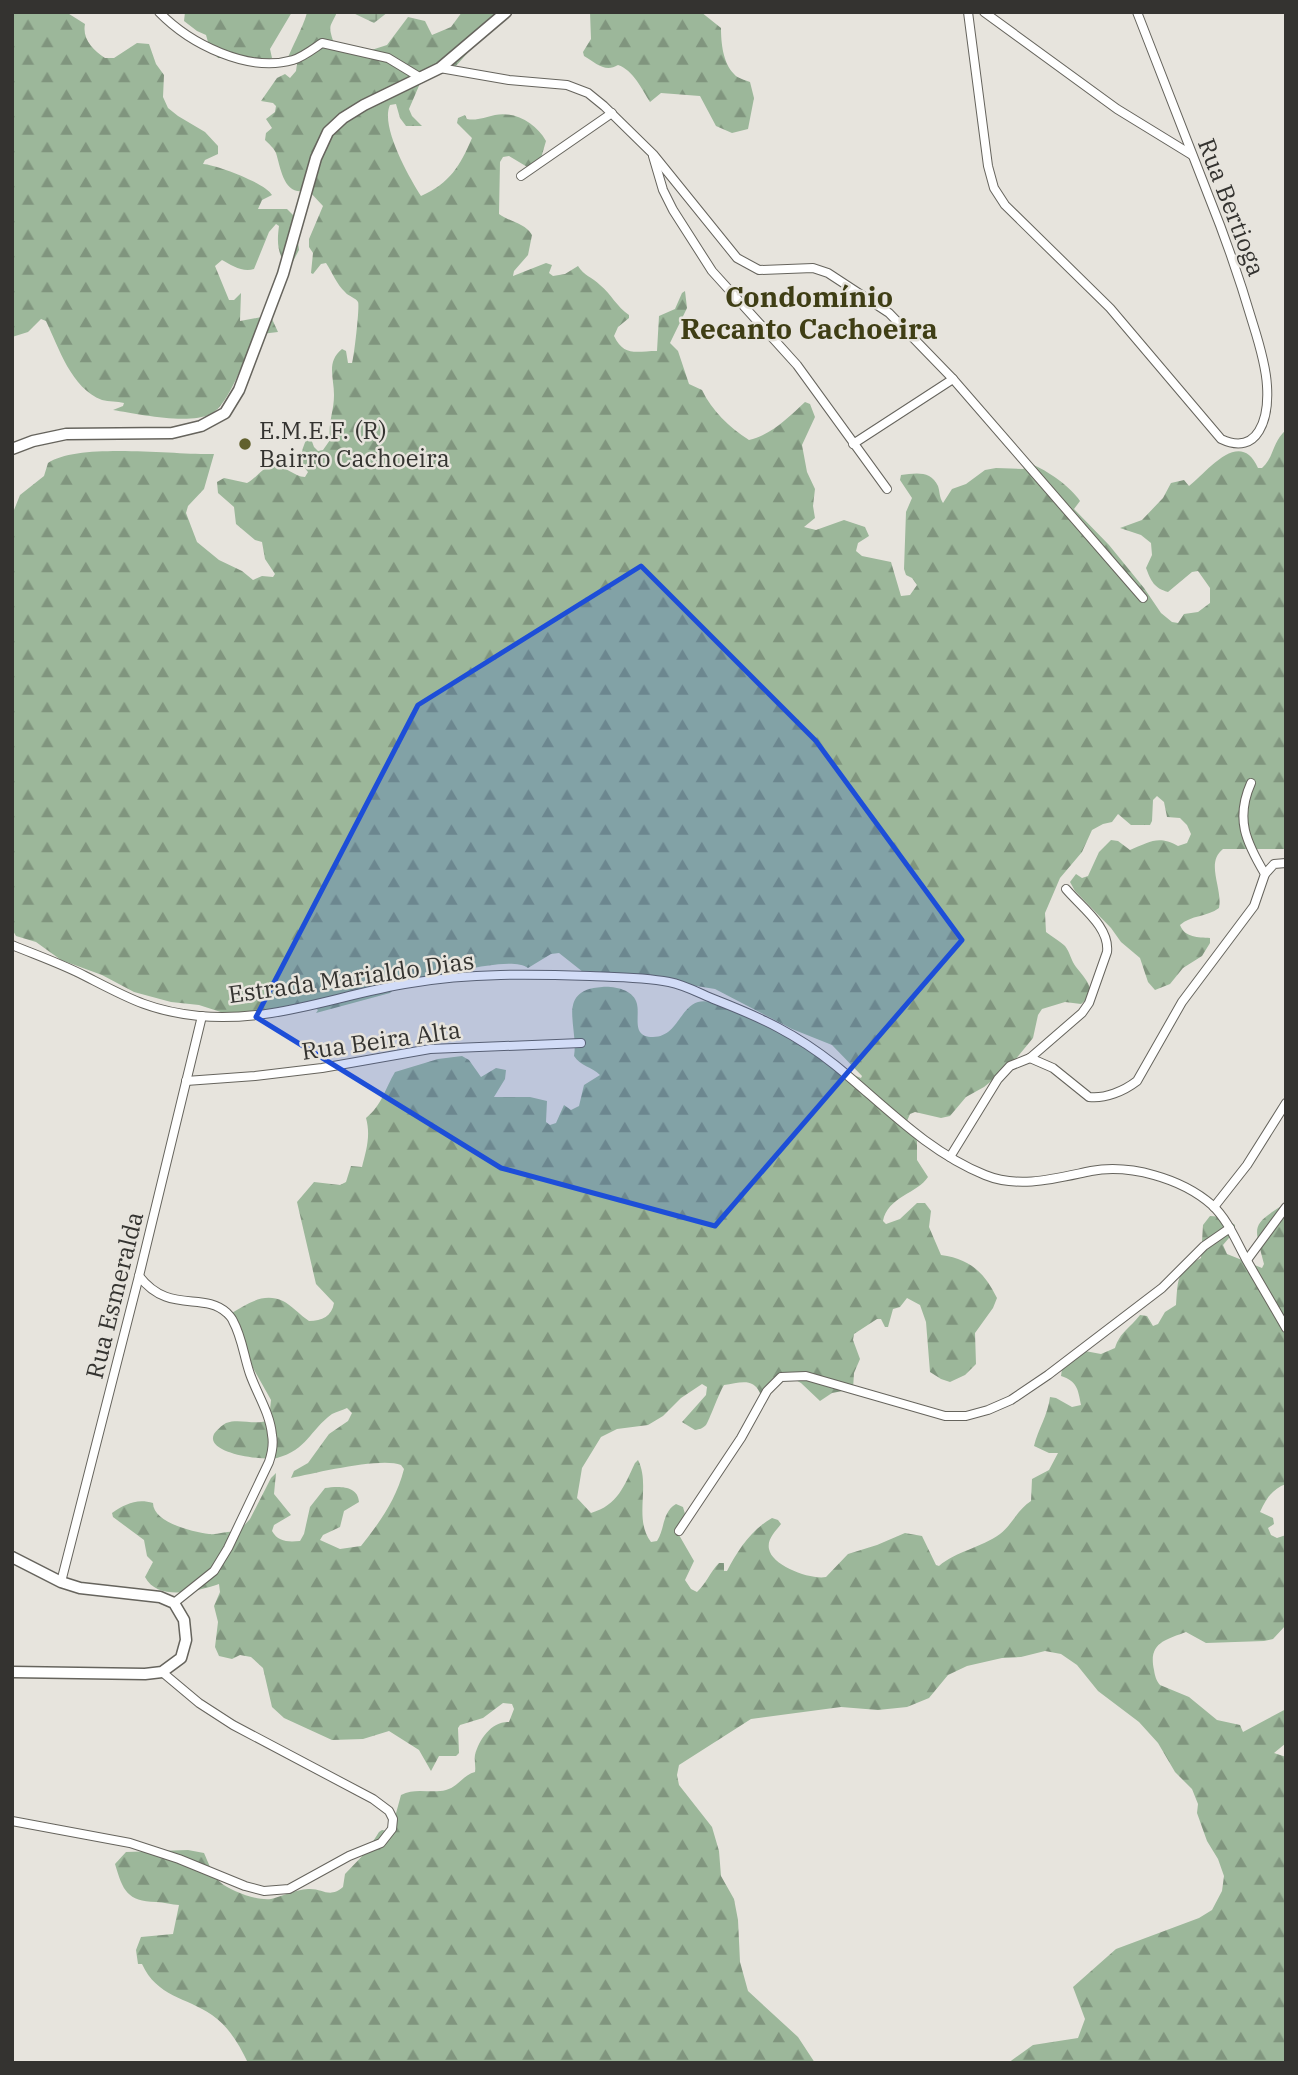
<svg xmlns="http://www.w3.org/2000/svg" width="1298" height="2075" font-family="'IBM Plex Serif',serif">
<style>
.forest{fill:url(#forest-firs)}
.wetland{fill:url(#wetland-marsh)}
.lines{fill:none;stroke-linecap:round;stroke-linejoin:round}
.minor-casing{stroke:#66645d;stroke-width:10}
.tertiary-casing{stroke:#66645d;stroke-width:13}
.minor{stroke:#fff;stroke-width:8}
.tertiary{stroke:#fff;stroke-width:10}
.marked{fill:#1d4ed8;fill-opacity:0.2;stroke:#1d4ed8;stroke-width:5;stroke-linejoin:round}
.poi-dot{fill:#61602d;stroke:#e7e4dd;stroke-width:2.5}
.labels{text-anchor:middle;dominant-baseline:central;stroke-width:5;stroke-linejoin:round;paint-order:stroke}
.street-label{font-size:24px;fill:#343330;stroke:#e7e4dd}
.poi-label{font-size:24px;fill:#343330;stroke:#e7e4dd;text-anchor:start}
.quarter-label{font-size:28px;font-weight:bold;fill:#3f3e15;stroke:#e7e4dd}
</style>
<defs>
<pattern id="forest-firs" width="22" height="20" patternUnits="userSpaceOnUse" patternTransform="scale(1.75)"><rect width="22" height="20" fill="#9cb79a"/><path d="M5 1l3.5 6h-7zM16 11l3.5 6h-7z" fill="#80957e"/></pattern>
<pattern id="wetland-marsh" width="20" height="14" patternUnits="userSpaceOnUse" patternTransform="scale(1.75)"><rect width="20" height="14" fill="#a4bba2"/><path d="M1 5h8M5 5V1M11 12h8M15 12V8" fill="none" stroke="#869984"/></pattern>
</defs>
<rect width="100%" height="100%" fill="#e7e4dd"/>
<g class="forest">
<path d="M12 12H66L85 24C82 39 93 50 105 58H114L137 43 149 44 156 64 164 75 163 97 168 108 178 116 205 132 218 146V154L205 160 203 164C217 165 265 183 272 195L262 200 258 209H287L295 217 299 250 291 265H286C277 252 277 241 279 226L276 224 269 232 254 269C243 273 231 265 222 260L215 266 229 300H234L241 293 240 321 267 316 272 319 278 332 261 334 253 339C245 357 229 405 211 414 188 425 138 414 113 410L123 406 124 403C117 401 109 402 102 400 71 388 59 348 46 321L41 319 28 332 12 337Z"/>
<path d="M185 12H292L270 49 272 58 267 60 231 54 224 58H218L210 49 206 35 197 31 184 21Z"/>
<path d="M307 12H337C331 27 327 24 334 43L359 54 387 45 408 17 425 21 432 35 451 27 462 12H508L498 19 455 67 421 81 409 109 412 116 422 126H406L400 118 396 104 390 105C380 126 409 177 421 196 450 183 460 166 472 138L457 123 458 118 465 115 467 119C477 121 485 117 495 115 515 111 536 123 546 141L541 158 529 168 509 156 503 157 500 162 499 214C510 222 525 223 532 235L528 255 514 271 513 276 546 263 552 265 549 273 553 276 565 274 578 266C584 276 592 277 600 285 611 294 617 307 629 315V318L618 327 614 336C624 357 636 351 657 351L659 316 675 309 682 293 685 291 687 308 670 343 678 351 689 384 702 390C712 411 729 427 749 440 771 435 789 417 805 402L810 404 815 417 802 445 807 472 815 489 813 506 815 518 804 527 816 530 844 520 865 527 869 536 858 543 856 551 862 556 891 562 901 596 910 595 917 585 912 578 906 575 904 569 906 512 912 498 900 480 901 475C915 473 931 470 938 486 940 492 939 497 943 503L952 489 966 484 985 470 996 468 1023 469 1031 464C1047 470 1071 487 1080 501L1074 509 1109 545 1144 588 1161 613 1172 622 1178 623 1184 614 1198 612 1210 603V588L1198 571 1192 572 1168 592C1154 588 1151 581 1146 568L1152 555 1151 543 1141 535 1120 528 1142 520 1163 498 1171 483 1184 480 1189 486C1207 472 1240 427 1258 468H1262C1274 458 1272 442 1286 430V849H1223C1205 863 1223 888 1219 908 1207 917 1191 915 1180 925 1185 938 1198 937 1210 938V943L1202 956 1183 968 1170 984 1155 990 1148 982 1140 958 1121 942 1111 928 1075 891 1070 882 1076 874 1082 878 1088 876 1099 852 1111 840 1118 841 1130 850C1150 842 1158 835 1178 846L1187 843 1191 834 1187 825 1180 818 1167 817 1164 802 1157 796 1153 800 1152 821 1150 825H1131L1118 814 1112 822 1103 824 1092 830 1082 852 1060 878 1045 913 1046 932C1052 937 1060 941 1065 946 1070 952 1071 961 1076 967 1086 980 1099 991 1081 1004L1065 1002 1042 1009 1038 1015 1033 1038 1010 1066 984 1087 966 1097 950 1116 941 1118 915 1112 910 1114 907 1121 917 1141V1160L928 1177C918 1193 887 1197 883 1221L886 1224 900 1219 917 1203H925L931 1211 929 1227 941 1255C970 1259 984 1272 997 1298L993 1308 975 1333 976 1364 965 1375 950 1382 941 1379 930 1372 926 1322 920 1305 907 1298 900 1307 893 1309 888 1327H885L881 1319H877L854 1334 853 1340 860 1359 854 1373 853 1389 832 1393 820 1401 801 1383 788 1376 763 1393H760C753 1377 739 1383 724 1385 719 1393 709 1421 706 1425 702 1429 700 1429 695 1430L682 1422 706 1395 707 1387 702 1384 681 1398 663 1416 648 1425 617 1429 601 1437 582 1468 577 1498 591 1513C618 1505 624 1486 635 1463L638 1460C651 1485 633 1519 651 1542L657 1541C665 1529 662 1512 676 1504L683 1507 685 1514 679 1535 694 1561 685 1580 691 1589 697 1592C706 1584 710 1572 719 1563H724V1571H727C738 1550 751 1530 772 1518L778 1520 781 1524C775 1532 767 1539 769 1549 772 1566 811 1580 826 1577L848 1554 877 1545 905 1533 922 1536 936 1565 939 1566C956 1551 981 1548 1000 1534 1012 1525 1017 1510 1031 1501L1032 1479 1049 1470 1058 1453H1049L1034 1446C1038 1429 1048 1415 1050 1397L1056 1398 1072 1407 1081 1405C1078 1389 1077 1381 1061 1376L1062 1369 1085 1351 1101 1354 1115 1348C1120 1332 1130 1328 1140 1315L1147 1316 1153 1326 1158 1324 1165 1312 1176 1305C1178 1279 1176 1271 1201 1258L1203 1225 1210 1216 1224 1217 1235 1225 1234 1232 1223 1245 1227 1254 1262 1268 1264 1264C1254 1224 1250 1226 1286 1203V1484C1272 1489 1266 1499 1260 1512L1273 1518 1274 1524 1268 1528 1271 1535 1277 1538 1286 1535V1625L1273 1639 1264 1641 1206 1643 1186 1632C1165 1640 1148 1643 1154 1670 1155 1676 1156 1680 1160 1685L1189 1697 1217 1720 1240 1725 1243 1732 1286 1709V1743L1274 1753 1286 1757V2063H1008L1033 2045 1078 2038 1085 2019 1073 1987 1116 1949 1199 1918 1212 1910 1222 1891 1224 1876 1218 1859 1207 1841 1197 1813 1198 1804 1192 1789 1175 1772 1158 1743 1139 1722 1098 1691 1077 1665 1061 1654 1045 1651 1021 1657 1002 1658 967 1666 948 1675 929 1698 907 1707 878 1710 841 1707 751 1719 679 1765 677 1775 679 1785 712 1827 719 1851 721 1876 734 1899 738 1920 740 1962 748 1991 798 2037 815 2063H248C239 2044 229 2027 212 2015 186 1997 157 1997 142 1964H138L136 1950 141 1937 173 1934 179 1905C172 1905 164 1902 156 1902 127 1901 123 1891 115 1864L126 1852 188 1850 204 1853C208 1862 213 1876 220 1882 230 1891 257 1901 271 1899 283 1896 295 1890 308 1889 323 1888 329 1899 343 1887L345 1874 367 1851 379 1832 382 1830 388 1831 392 1828 401 1795C416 1787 431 1794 446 1790 458 1787 463 1775 475 1772 476 1766 474 1761 475 1755 479 1739 492 1721 509 1722L514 1709 512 1704 503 1703 483 1718 460 1725 458 1728 459 1753 456 1756H439L431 1771 419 1750 389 1731 363 1739 332 1740 284 1718 272 1707 263 1668 251 1657 240 1655 232 1659 219 1656 215 1647 218 1622 214 1606 220 1592 219 1584C198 1591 158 1602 145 1577L153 1562 147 1556 144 1540 113 1517 112 1513C125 1504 137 1498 153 1503 153 1522 192 1532 209 1534 219 1535 228 1530 238 1532L250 1519 271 1478 276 1473 274 1494 291 1515 274 1525 272 1531C278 1542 288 1542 300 1541L304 1534 310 1507 325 1488C338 1486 358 1485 359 1502L344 1511 340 1527 323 1535 320 1540 340 1549 361 1546C380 1522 396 1500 404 1469L401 1465C381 1457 316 1473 291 1478L294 1471 308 1463 329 1434 348 1421 352 1413 347 1408C343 1410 336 1412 332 1414 310 1430 307 1450 277 1458 266 1461 204 1454 214 1434 216 1431 222 1425 226 1423 240 1418 256 1426 269 1420L271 1400 253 1368 237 1324 230 1314C247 1304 263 1292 283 1301 291 1305 300 1315 309 1321 322 1321 332 1316 334 1303L316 1284 297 1202 314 1182 340 1185 346 1182 351 1166 362 1167C366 1151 371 1136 366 1118 382 1105 385 1089 395 1072L438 1059 462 1056 469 1060 481 1077 496 1068 506 1070 505 1079 494 1097H530L547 1101 546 1122 550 1125 556 1123 564 1105 571 1110 579 1106 584 1085 600 1075C592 1067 580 1066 574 1056 579 1027 555 990 602 987 615 986 634 990 637 1004 640 1017 631 1037 653 1037 677 1037 680 1007 698 1002 726 994 828 1060 856 1076L861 1078 862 1076 832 1045 792 1029 715 989 659 980 606 979 583 972 559 953 551 954 528 968C511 955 447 975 425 978 421 979 417 978 414 978 404 980 397 986 390 993L316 1013 318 1010 314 1007 227 1014 199 1005 171 1002 134 992 102 975 61 960 36 942 16 936 12 929V515L20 495 44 476 48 463C78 442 175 455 214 454L204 489 188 506 186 513 197 542 219 560 242 571 253 580 262 576 273 577 275 574 265 559 262 542 255 540 236 524 234 507 218 493 217 482 224 478 247 483C255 479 259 472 266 468 280 459 291 476 305 477L308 472C298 461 301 451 307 438L310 436 314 447 318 451 323 450 330 440C328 421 334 412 334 395 334 377 326 362 342 349L346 351 348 363H352C354 358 360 305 358 302 356 298 348 296 345 292 337 285 332 272 326 263L321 264 313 274 311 273 313 253 309 247V239L323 206 308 190C284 198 281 169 276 153 274 148 269 144 265 140L266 133 272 128 266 119 275 112 276 106 273 103 261 101 277 78 285 74 290 78 296 71 297 64 288 63 287 60C292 47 305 23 307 12Z"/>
<path d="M590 12H701L721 28C721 43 723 63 734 74 737 78 745 80 750 82L754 98 748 129 732 133 716 126 700 96 661 93 650 102C642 89 633 70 618 65 605 73 596 63 584 56L583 52 591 39Z"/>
</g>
<path class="wetland" d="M351 12H388L374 23Z"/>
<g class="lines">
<g class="minor-casing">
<g id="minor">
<path d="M159 12C190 44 248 73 293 60 303 57 313 49 322 43L388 58 421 78"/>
<path d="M968 12 988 166 994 188 1005 205 1110 308 1221 439C1259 457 1269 417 1267 386 1266 366 1259 343 1253 324 1240 280 1226 239 1209 197 1185 136 1161 74 1137 12"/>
<path d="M984 12 1117 109 1192 155"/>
<path d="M440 68 509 80 567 85 588 93 604 106 653 154 737 258 759 270 813 268 828 273 889 313 953 379 1143 598"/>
<path d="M653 156 663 190 673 210 712 271 797 365 887 489"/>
<path d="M521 176 612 113"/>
<path d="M853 444 953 379"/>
<path d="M1265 874 1274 864 1286 863"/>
<path d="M12 945C36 955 62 964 85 976 128 998 150 1011 199 1016 275 1023 339 994 411 983 470 973 531 974 590 976 616 977 643 977 669 982 685 985 701 994 716 1000 762 1018 796 1034 835 1065 883 1104 926 1151 985 1175 1019 1189 1057 1178 1091 1171 1130 1164 1181 1178 1212 1205 1228 1220 1236 1241 1246 1259 1259 1282 1273 1305 1286 1328"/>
<path d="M1030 1058 1053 1068 1089 1097C1105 1099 1124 1091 1137 1081L1182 1002 1254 906 1265 874C1246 842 1235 819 1251 783"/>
<path d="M186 1081 255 1076 322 1068 430 1049 581 1043"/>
<path d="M950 1157 998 1079 1010 1066 1030 1058 1082 1013 1089 1003 1107 952C1110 927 1081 907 1066 889"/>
<path d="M1214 1207 1247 1165 1286 1103"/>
<path d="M1247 1260 1286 1207"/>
<path d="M139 1276C169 1315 203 1291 227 1313 229 1315 232 1318 233 1321 242 1337 244 1357 250 1374 257 1394 270 1413 272 1435 274 1445 272 1453 269 1462L228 1548 214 1571 174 1603"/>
<path d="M679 1531 741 1438 767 1391 781 1377 806 1376 945 1416H966L988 1410 1011 1400 1048 1375 1162 1288 1204 1246 1230 1228"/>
<path d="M61 1582 139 1276 202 1016"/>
<path d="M12 1821 130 1843 179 1859 245 1886 264 1891 289 1889 349 1856 381 1843 392 1829 393 1819 389 1811 373 1799 233 1725 199 1703 162 1672"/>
</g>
</g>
<g class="tertiary-casing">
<g id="tertiary">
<path d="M12 449 33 441 66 434 172 433 201 426 225 413 239 390 283 274 316 158 328 132 343 118 364 105 440 68 506 12"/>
<path d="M12 1557 61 1582 80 1588 160 1597 174 1603 184 1620 186 1640 181 1658 162 1672 145 1674 12 1672"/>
</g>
</g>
<use href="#minor" class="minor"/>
<use href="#tertiary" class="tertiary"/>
</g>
<path class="marked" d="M641 566 816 741 962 940 715 1226 501 1168 256 1017 418 705Z"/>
<circle class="poi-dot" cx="245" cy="444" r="7"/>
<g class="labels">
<g class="street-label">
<text transform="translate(1232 207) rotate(69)">Rua Bertioga</text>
<text transform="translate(351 977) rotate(-8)">Estrada Marialdo Dias</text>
<text transform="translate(381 1040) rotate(-8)">Rua Beira Alta</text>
<text transform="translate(114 1295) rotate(-76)">Rua Esmeralda</text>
</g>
<g class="poi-label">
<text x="259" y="430">E.M.E.F. (R)<tspan x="259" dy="28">Bairro Cachoeira</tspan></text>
</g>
<g class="quarter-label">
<text x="809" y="296">Condomínio<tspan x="809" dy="32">Recanto Cachoeira</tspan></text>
</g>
</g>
<rect width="1298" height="2075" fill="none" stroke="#343330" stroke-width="28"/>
</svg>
